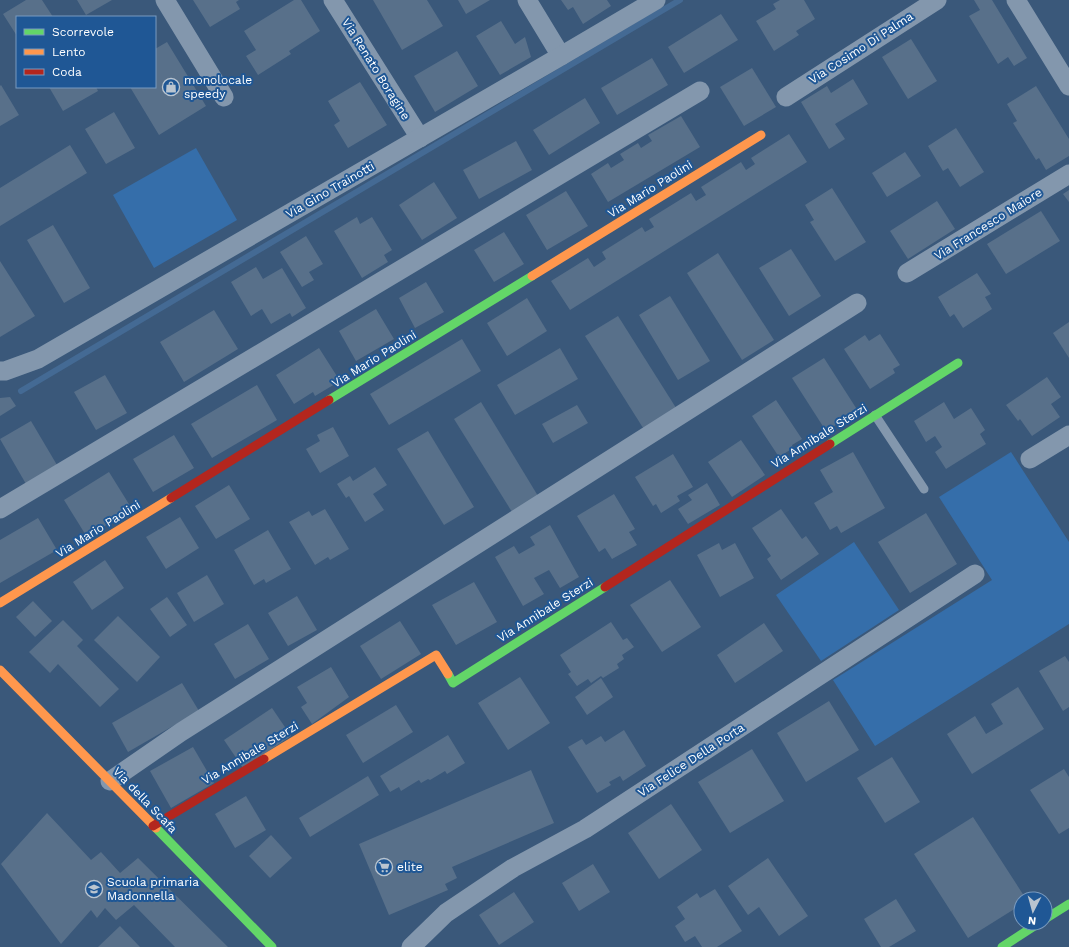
<svg xmlns="http://www.w3.org/2000/svg" width="1069" height="947" font-family="'Work Sans',sans-serif">
<style>
.grass{fill:#356eaa}
.lines{fill:none;stroke-linecap:round;stroke-linejoin:round}
.stream{stroke:#446a94;stroke-width:6}
.building{fill:#58708a}
.lane{stroke:#8397ad;stroke-width:9}
.street{stroke:#8397ad;stroke-width:19}
.fast{stroke:#63d668;stroke-width:9}
.slow{stroke:#ff974d;stroke-width:9}
.jam{stroke:#b3261e;stroke-width:9}
.labels{text-anchor:middle;dominant-baseline:central;stroke-width:4;stroke-linejoin:round;paint-order:stroke}
.street-label{font-size:12px;fill:#fff;stroke:#1f5795}
.poi-label{font-size:12px;fill:#fff;stroke:#1f5795;text-anchor:start}
</style>
<rect width="100%" height="100%" fill="#3a587a"/>
<g class="grass">
<path d="M196 148 237 220 154 268 113 195Z"/>
<path d="M1011 452 1069 542V624L875 746 833 680 992 580 939 497Z"/>
<path d="M854 542 899 610 821 661 776 595Z"/>
</g>
<g class="lines">
<path class="stream" d="M21 391 680 0"/>
</g>
<g class="building">
<path d="M26 0H42L53 17H17V36L3 14Z"/>
<path d="M77 0H112L86 15Z"/>
<path d="M193 0H239L236 2 240 9 210 27Z"/>
<path d="M294 0H301L320 31 289 51 291 54 258 75 246 56 256 50 244 31Z"/>
<path d="M373 0H427L443 26 402 50Z"/>
<path d="M458 0H490L466 14Z"/>
<path d="M561 0H607L611 6 583 24 573 7 568 10Z"/>
<path d="M780 0H804L815 19 796 31 799 35 774 51 756 21 776 9 773 4Z"/>
<path d="M974 0H992L1027 58 1014 66 1008 57 998 64 969 16 980 10Z"/>
<path d="M721 14 738 40 684 73 668 47Z"/>
<path d="M501 21 515 44 525 37 531 57 500 75 476 36Z"/>
<path d="M911 39 937 81 908 99 882 57Z"/>
<path d="M167 42 206 106 159 135 130 87H155V49Z"/>
<path d="M457 51 478 86 435 112 414 76Z"/>
<path d="M652 58 668 85 617 115 601 88Z"/>
<path d="M752 68 776 107 744 126 720 87Z"/>
<path d="M853 79 868 104 835 124 845 139 829 149 801 102 827 86 831 93Z"/>
<path d="M360 82 387 125 348 148 334 125 340 121 328 101Z"/>
<path d="M1 85 19 115 0 126V86Z"/>
<path d="M1036 86 1069 139V156L1046 170 1039 158 1036 160 1013 123 1017 121 1007 104Z"/>
<path d="M49 87H96L98 91 63 111Z"/>
<path d="M585 98 600 123 549 155 533 130Z"/>
<path d="M114 112 135 148 106 164 85 129Z"/>
<path d="M681 116 700 147 608 202 591 174 608 163 611 168 624 160 620 154 638 143 641 148 652 141 648 135Z"/>
<path d="M956 128 984 172 960 187 948 168 943 171 928 146Z"/>
<path d="M789 134 807 162 570 310 551 281 588 258 594 267 606 259 602 252 642 227 645 232 654 227 649 219 691 193 696 201 706 195 701 187 741 162 746 170 755 164 751 158Z"/>
<path d="M516 141 532 170 479 199 463 170Z"/>
<path d="M70 145 87 173 0 226V188Z"/>
<path d="M905 152 921 176 887 197 872 173Z"/>
<path d="M434 182 457 218 422 240 399 205Z"/>
<path d="M832 188 866 242 835 261 810 222 814 220 805 205Z"/>
<path d="M1069 190V202L1063 194Z"/>
<path d="M566 191 588 226 547 250 526 215Z"/>
<path d="M937 201 955 229 908 259 890 231Z"/>
<path d="M1041 211 1060 241 1006 274 987 244Z"/>
<path d="M357 217 360 224 372 217 392 250 384 255 388 262 362 278 334 231Z"/>
<path d="M53 225 90 288 64 303 27 240Z"/>
<path d="M504 232 524 264 494 282 474 250Z"/>
<path d="M306 236 323 264 309 272 314 280 302 287 280 252Z"/>
<path d="M791 249 821 296 789 316 759 268Z"/>
<path d="M718 253 774 340 742 360 687 273Z"/>
<path d="M0 261 35 316 0 337Z"/>
<path d="M256 267 263 279 282 268 306 308 292 317 290 313 271 324 262 309 251 316 231 282Z"/>
<path d="M977 273 991 294 985 297 992 309 963 328 954 314 950 317 938 297Z"/>
<path d="M426 282 444 312 415 328 399 298Z"/>
<path d="M670 296 710 361 678 380 639 315Z"/>
<path d="M527 298 547 331 507 356 487 323Z"/>
<path d="M376 309 394 339 356 361 339 331Z"/>
<path d="M214 310 238 349 184 382 160 342Z"/>
<path d="M618 316 678 411 645 431 585 336Z"/>
<path d="M1069 322V358L1053 333Z"/>
<path d="M880 334 900 365 893 369 895 373 870 389 844 349 865 335 869 341Z"/>
<path d="M462 339 481 371 389 425 370 394Z"/>
<path d="M319 348 340 381 315 396 313 392 294 404 276 375Z"/>
<path d="M560 348 578 379 515 415 497 385Z"/>
<path d="M824 358 858 411 826 431 792 378Z"/>
<path d="M105 375 127 413 96 430 74 392Z"/>
<path d="M1047 377 1061 397 1051 404 1060 417 1032 436 1020 419 1018 421 1006 405Z"/>
<path d="M257 385 277 420 212 458 191 424Z"/>
<path d="M10 397 16 406 0 416V398Z"/>
<path d="M776 400 802 439 792 445 793 448 779 457 752 416Z"/>
<path d="M481 402 538 496 512 512 454 419Z"/>
<path d="M944 402 954 419 971 408 985 430 980 434 986 444 946 469 935 452 942 447 935 436 926 442 914 421Z"/>
<path d="M577 405 588 423 553 443 542 424Z"/>
<path d="M31 421 57 465 26 484 0 439Z"/>
<path d="M333 427 349 456 320 473 306 449 320 441 317 435Z"/>
<path d="M428 431 474 507 444 525 397 449Z"/>
<path d="M174 435 194 468 153 492 133 459Z"/>
<path d="M741 440 765 475 732 497 708 462Z"/>
<path d="M853 452 885 508 841 533 837 526 830 530 814 503 833 492 820 470Z"/>
<path d="M673 454 693 487 677 496 680 501 661 513 656 504 653 506 635 477Z"/>
<path d="M375 467 387 485 373 494 384 510 365 522 349 496 346 498 337 484 350 476 353 481Z"/>
<path d="M109 472 132 509 87 537 64 500Z"/>
<path d="M707 483 720 505 688 524 678 509 692 500 688 495Z"/>
<path d="M229 485 250 519 216 539 195 506Z"/>
<path d="M614 494 635 529 629 532 637 545 612 559 605 548 599 552 577 516Z"/>
<path d="M325 509 349 549 330 560 328 557 315 565 289 522 309 511 312 516Z"/>
<path d="M781 509 802 539 806 536 819 554 781 580 767 559 771 556 752 528Z"/>
<path d="M926 513 957 564 910 593 878 542Z"/>
<path d="M180 517 199 548 166 569 146 537Z"/>
<path d="M38 518 57 550 0 583V540Z"/>
<path d="M550 525 579 577 560 588 549 570 534 578 544 594 523 606 495 557 514 546 519 554 535 545 530 537Z"/>
<path d="M268 530 291 569 266 583 264 579 254 585 234 550Z"/>
<path d="M719 543 722 550 735 543 754 578 720 597 697 555Z"/>
<path d="M105 560 124 588 92 610 73 582Z"/>
<path d="M207 575 224 604 194 622 177 593Z"/>
<path d="M670 580 701 627 662 652 630 605Z"/>
<path d="M474 582 497 622 456 645 432 605Z"/>
<path d="M297 596 317 630 288 646 268 613Z"/>
<path d="M167 597 187 625 170 637 150 609Z"/>
<path d="M33 601 52 621 35 637 16 617Z"/>
<path d="M118 616 160 657 137 682 94 640Z"/>
<path d="M63 620 83 640 77 646 119 689 100 707 58 664 50 673 29 652Z"/>
<path d="M400 621 421 654 381 679 360 646Z"/>
<path d="M611 622 623 640 627 638 634 647 622 655 624 659 617 664 619 668 603 678 601 676 591 683 588 679 577 686 568 674 571 672 560 655Z"/>
<path d="M764 623 783 651 735 683 717 655Z"/>
<path d="M248 624 269 659 235 679 214 644Z"/>
<path d="M1065 656 1069 662V707L1063 711 1039 671Z"/>
<path d="M331 667 349 697 312 724 301 707 307 703 297 687Z"/>
<path d="M520 677 550 723 508 750 478 703Z"/>
<path d="M601 678 613 697 587 715 575 697Z"/>
<path d="M182 683 199 711 128 752 112 723Z"/>
<path d="M1018 687 1044 729 972 774 947 734 975 716 986 734 1003 724 991 704Z"/>
<path d="M829 701 859 750 806 782 777 733Z"/>
<path d="M396 705 413 732 363 763 346 735Z"/>
<path d="M272 708 291 736 243 768 224 740Z"/>
<path d="M624 730 646 766 623 781 620 776 609 782 611 785 597 793 568 747 582 739 586 745 601 736 605 742Z"/>
<path d="M448 735 465 763 447 774 445 771 430 780 428 779 421 783 419 780 401 791 399 787 390 792 380 776Z"/>
<path d="M193 747 214 783 171 808 150 771Z"/>
<path d="M752 749 784 801 730 833 698 782Z"/>
<path d="M892 757 920 802 885 823 857 778Z"/>
<path d="M1064 769 1069 777V828L1059 834 1030 790Z"/>
<path d="M531 770 554 823 452 867 457 878 445 884 448 890 389 915 359 844Z"/>
<path d="M368 776 379 795 310 837 299 818Z"/>
<path d="M246 796 266 830 235 848 215 814Z"/>
<path d="M671 804 702 850 659 879 628 833Z"/>
<path d="M47 813 91 860 101 852 120 873 138 858 228 947H175L134 905 116 920 105 908 97 918 91 910 61 944 1 864Z"/>
<path d="M973 817 1026 899H1021V905L968 938 914 854Z"/>
<path d="M271 835 292 858 270 878 249 856Z"/>
<path d="M768 858 808 916 779 936 759 907 748 915 728 886Z"/>
<path d="M593 864 610 892 579 911 562 883Z"/>
<path d="M715 889 742 931 717 947H702L695 936 685 942 675 926 685 919 677 907 697 893 700 898Z"/>
<path d="M514 892 534 922 499 945 479 915Z"/>
<path d="M896 899 916 931 889 947H881L864 919Z"/>
<path d="M120 926 140 947H98Z"/>
</g>
<g class="lines">
<path class="lane" d="M875 415 924 489"/>
<g class="street">
<path d="M165 0 224 97"/>
<path d="M333 0 420 138"/>
<path d="M527 0 561 56"/>
<path d="M1016 0 1069 86"/>
<path d="M786 97 937 0"/>
<path d="M907 273 1069 174"/>
<path d="M0 371H5L38 359 561 56 656 0"/>
<path d="M1030 459 1069 435"/>
<path d="M0 509 700 91"/>
<path d="M110 781 181 732 857 303"/>
<path d="M411 947 446 913 513 868 585 829 975 574"/>
</g>
<g class="fast">
<path d="M329 400 532 276"/>
<path d="M830 444 958 363"/>
<path d="M448 674 453 683 605 587"/>
<path d="M156 828 272 947"/>
<path d="M1045 919 1069 904"/>
<path d="M1002 947 1039 923"/>
</g>
<g class="slow">
<path d="M532 276 761 135"/>
<path d="M0 603 171 498"/>
<path d="M0 670 156 828"/>
<path d="M264 759 436 655 448 674"/>
</g>
<g class="jam">
<path d="M171 498 329 400"/>
<path d="M605 587 830 444"/>
<path d="M153 826 264 759"/>
</g>
</g>
<defs>
<g id="shop-ring" transform="scale(0.9)"><circle r="9.5" fill="#1f5795" stroke="#bac5d0" stroke-width="1.5"/><path d="M-5-2.5h2.3a2.7 3.5 0 0 1 5.4 0H5L5.5 6h-11ZM-1.5-2.5h3a1.5 2.3 0 0 0-3 0Z" fill="#bac5d0"/></g>
<g id="supermarket-ring" transform="scale(0.9)"><circle r="9.5" fill="#1f5795" stroke="#bac5d0" stroke-width="1.5"/><path d="M-6-5.5h2.5l.6 2H6L4.5 2H-2.5L-4.4-4H-6ZM-1.5 3.2a1.3 1.3 0 1 0 .1 0ZM3 3.2a1.3 1.3 0 1 0 .1 0Z" fill="#bac5d0"/></g>
<g id="school-ring" transform="scale(0.9)"><circle r="9.5" fill="#1f5795" stroke="#bac5d0" stroke-width="1.5"/><path d="M0-5L7-2L0 1L-7-2ZM-4 1L0 2.5L4 1V4Q0 6-4 4Z" fill="#bac5d0"/></g>
</defs>
<g fill-rule="evenodd">
<use href="#shop-ring" x="171" y="87"/>
<use href="#supermarket-ring" x="384" y="867"/>
<use href="#school-ring" x="94" y="889"/>
</g>
<g class="labels">
<g class="street-label">
<text transform="translate(861 48) rotate(-33)">Via Cosimo Di Palma</text>
<text transform="translate(376 69) rotate(58)">Via Renato Boragine</text>
<text transform="translate(650 189) rotate(-32)">Via Mario Paolini</text>
<text transform="translate(330 190) rotate(-30)">Via Gino Trainotti</text>
<text transform="translate(988 224) rotate(-32)">Via Francesco Maiore</text>
<text transform="translate(374 359) rotate(-32)">Via Mario Paolini</text>
<text transform="translate(819 436) rotate(-32)">Via Annibale Sterzi</text>
<text transform="translate(98 529) rotate(-32)">Via Mario Paolini</text>
<text transform="translate(545 610) rotate(-32)">Via Annibale Sterzi</text>
<text transform="translate(250 753) rotate(-31)">Via Annibale Sterzi</text>
<text transform="translate(691 760) rotate(-33)">Via Felice Della Porta</text>
<text transform="translate(145 800) rotate(46)">Via della Scafa</text>
</g>
<g class="poi-label">
<text x="184" y="80">monolocale<tspan x="184" dy="14">speedy</tspan></text>
<text x="397" y="867">elite</text>
<text x="107" y="882">Scuola primaria<tspan x="107" dy="14">Madonnella</tspan></text>
</g>
</g>
<rect x="16" y="16" width="140" height="72" fill="#1f5795" stroke="#799abf"/>
<rect x="24" y="29" width="20" height="6" fill="#63d668" stroke="#799abf"/>
<text x="52" y="36" font-size="12" fill="#ffffff">Scorrevole</text>
<rect x="24" y="49" width="20" height="6" fill="#ff974d" stroke="#799abf"/>
<text x="52" y="56" font-size="12" fill="#ffffff">Lento</text>
<rect x="24" y="69" width="20" height="6" fill="#b3261e" stroke="#799abf"/>
<text x="52" y="76" font-size="12" fill="#ffffff">Coda</text>
<g transform="translate(1033 911) rotate(186)"><circle r="19" fill="#1f5795" stroke="#799abf"/>
<path d="M0-3L7 15L0 10L-7 15Z" fill="#bac5d0"/>
<text y="-6" font-size="11" font-weight="bold" text-anchor="middle" fill="#ffffff">N</text>
</g>
</svg>
